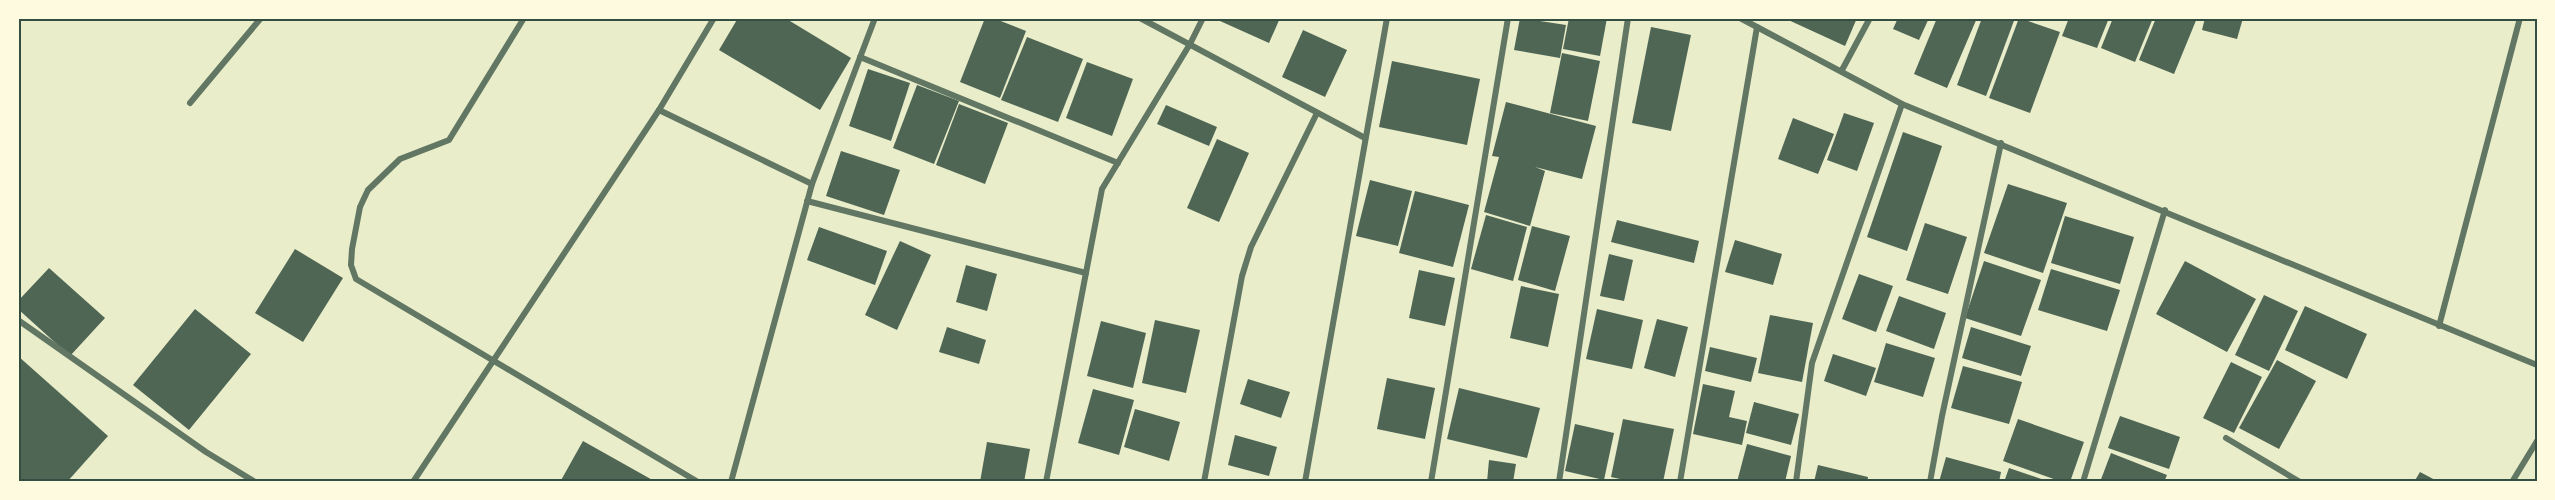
<svg xmlns="http://www.w3.org/2000/svg" width="2555" height="500" font-family="'Archivo Narrow',sans-serif">
<style>
.building{fill:#4f6655}
.lines{fill:none;stroke-linecap:round;stroke-linejoin:round}
.minor{stroke:#617663;stroke-width:6}
.neatline{fill:none;stroke:#344e41;stroke-width:2}
</style>
<rect width="100%" height="100%" fill="#e9edc9"/>
<g class="building">
<path d="M738 18H785L851 58 820 110 719 50Z"/>
<path d="M985 18H993L1026 31 1000 98 960 82Z"/>
<path d="M1221 18H1280L1269 43 1220 21Z"/>
<path d="M1520 18 1566 25 1560 58 1514 50Z"/>
<path d="M1569 18H1607L1600 56 1563 49Z"/>
<path d="M1784 18H1857L1845 46Z"/>
<path d="M1898 18H1929L1919 40 1893 29Z"/>
<path d="M1937 18H1977L1947 88 1914 74Z"/>
<path d="M1982 18H2015L1986 96 1957 85Z"/>
<path d="M2019 18 2060 32 2030 113 1989 98Z"/>
<path d="M2069 18H2109L2097 48 2062 36Z"/>
<path d="M2113 18H2153L2135 62 2101 48Z"/>
<path d="M2156 18H2197L2174 74 2139 60Z"/>
<path d="M2205 18H2243L2237 39 2202 30Z"/>
<path d="M1651 27 1691 35 1671 131 1632 123Z"/>
<path d="M1303 30 1347 50 1325 97 1282 77Z"/>
<path d="M1027 37 1083 59 1058 122 1001 100Z"/>
<path d="M1562 53 1600 61 1588 121 1550 113Z"/>
<path d="M1392 61 1480 79 1467 145 1379 127Z"/>
<path d="M1087 62 1133 79 1112 136 1066 118Z"/>
<path d="M868 69 910 83 891 141 849 126Z"/>
<path d="M917 85 959 101 934 164 893 148Z"/>
<path d="M1506 102 1596 126 1582 179 1535 167 1545 171 1530 226 1484 212 1499 157 1492 156Z"/>
<path d="M959 104 1008 123 985 184 936 165Z"/>
<path d="M1166 105 1217 127 1209 146 1157 124Z"/>
<path d="M1844 113 1874 123 1857 171 1827 160Z"/>
<path d="M1793 118 1834 134 1818 174 1778 159Z"/>
<path d="M1903 132 1942 146 1907 251 1867 237Z"/>
<path d="M1217 139 1249 153 1219 222 1187 208Z"/>
<path d="M841 151 900 170 884 215 826 196Z"/>
<path d="M1370 180 1412 191 1398 246 1356 236Z"/>
<path d="M2008 184 2067 203 2043 273 1984 253Z"/>
<path d="M1415 191 1469 205 1453 267 1399 253Z"/>
<path d="M1486 215 1527 227 1513 281 1471 269Z"/>
<path d="M2065 216 2134 237 2120 284 2051 263Z"/>
<path d="M1617 220 1699 241 1694 263 1611 242Z"/>
<path d="M1925 223 1967 237 1948 294 1906 280Z"/>
<path d="M1532 226 1570 236 1555 291 1518 280Z"/>
<path d="M819 227 887 251 875 285 807 260Z"/>
<path d="M1735 240 1782 254 1773 285 1725 272Z"/>
<path d="M900 241 931 255 897 330 865 315Z"/>
<path d="M295 249 343 278 303 342 255 313Z"/>
<path d="M1609 254 1633 260 1624 301 1600 296Z"/>
<path d="M1984 261 2041 280 2021 336 1965 318Z"/>
<path d="M2185 261 2256 299 2227 352 2156 314Z"/>
<path d="M966 265 997 274 987 311 956 302Z"/>
<path d="M49 268 105 318 70 356 18 309V301Z"/>
<path d="M2051 269 2120 290 2107 331 2038 310Z"/>
<path d="M1419 270 1455 278 1445 326 1409 318Z"/>
<path d="M1859 274 1893 286 1876 332 1842 319Z"/>
<path d="M1521 286 1559 294 1548 347 1510 338Z"/>
<path d="M2264 295 2298 311 2269 371 2235 355Z"/>
<path d="M1899 296 1946 313 1934 349 1886 331Z"/>
<path d="M2305 306 2367 334 2347 379 2285 350Z"/>
<path d="M195 309 251 354 189 430 133 385Z"/>
<path d="M1597 309 1643 320 1632 369 1586 359Z"/>
<path d="M1770 315 1813 323 1802 382 1758 373Z"/>
<path d="M1657 319 1688 327 1675 377 1644 368Z"/>
<path d="M1155 320 1200 330 1186 393 1142 383Z"/>
<path d="M1101 321 1146 333 1133 388 1087 376Z"/>
<path d="M947 327 986 340 979 364 939 352Z"/>
<path d="M1971 327 2031 346 2021 376 1962 358Z"/>
<path d="M1886 343 1935 358 1923 397 1874 382Z"/>
<path d="M1710 347 1757 358 1751 382 1705 371Z"/>
<path d="M1833 354 1876 368 1866 396 1824 381Z"/>
<path d="M18 356 108 436 67 482H18Z"/>
<path d="M2277 360 2316 381 2279 449 2239 428Z"/>
<path d="M2231 362 2262 377 2234 433 2203 418Z"/>
<path d="M1963 366 2022 382 2009 424 1951 408Z"/>
<path d="M1387 378 1435 388 1425 439 1377 429Z"/>
<path d="M1248 379 1290 392 1281 418 1240 404Z"/>
<path d="M1703 384 1735 391 1729 417 1747 421 1742 445 1693 434Z"/>
<path d="M1459 388 1540 408 1527 458 1447 439Z"/>
<path d="M1093 389 1134 400 1119 455 1078 443Z"/>
<path d="M1754 402 1799 414 1791 445 1746 433Z"/>
<path d="M1135 409 1180 422 1169 461 1124 447Z"/>
<path d="M2120 416 2180 437 2169 469 2108 448Z"/>
<path d="M1623 419 1674 429 1663 482H1633L1611 477Z"/>
<path d="M2018 419 2084 442 2070 482H2062L2003 461Z"/>
<path d="M1575 424 1614 433 1604 480 1565 471Z"/>
<path d="M1235 435 1277 447 1269 476 1228 465Z"/>
<path d="M583 441 656 482H560Z"/>
<path d="M987 442 1030 449 1024 482H980Z"/>
<path d="M1747 444 1791 456 1785 482H1737Z"/>
<path d="M2111 453 2167 475 2164 482H2100Z"/>
<path d="M1946 457 2001 472 1999 482H1939Z"/>
<path d="M1489 460 1516 464 1513 482H1487Z"/>
<path d="M1818 465 1868 477 1867 482H1814Z"/>
<path d="M2009 468 2050 482H2004Z"/>
<path d="M2420 472 2439 482H2414Z"/>
</g>
<g class="lines">
<g class="minor">
<path d="M524 18 449 140 400 159 368 190 360 207 352 249 351 265 356 279 698 482"/>
<path d="M714 18 659 110 812 184"/>
<path d="M1140 18 1365 138"/>
<path d="M1740 18 1902 104 2537 365"/>
<path d="M860 57 1118 163"/>
<path d="M1842 70 1870 18"/>
<path d="M190 103 261 18"/>
<path d="M807 201 1086 273"/>
<path d="M18 320 206 452 255 482"/>
<path d="M2439 326 2520 18"/>
<path d="M2226 438 2300 482"/>
<path d="M413 482 659 110"/>
<path d="M731 482 812 184 875 18"/>
<path d="M1046 482 1102 189 1190 44 1203 18"/>
<path d="M1204 482 1242 276 1251 247 1317 113"/>
<path d="M1305 482 1387 18"/>
<path d="M1431 482 1508 18"/>
<path d="M1559 482 1628 18"/>
<path d="M1680 482 1757 27"/>
<path d="M1796 482 1812 363 1902 104"/>
<path d="M1930 482 1942 416 2001 143"/>
<path d="M2083 482 2165 210"/>
<path d="M2512 482 2537 441"/>
</g>
</g>
<rect width="2555" height="500" fill="none" stroke="#fefae0" stroke-width="39"/>
<rect x="20" y="20" width="2516" height="460" class="neatline"/>
</svg>
